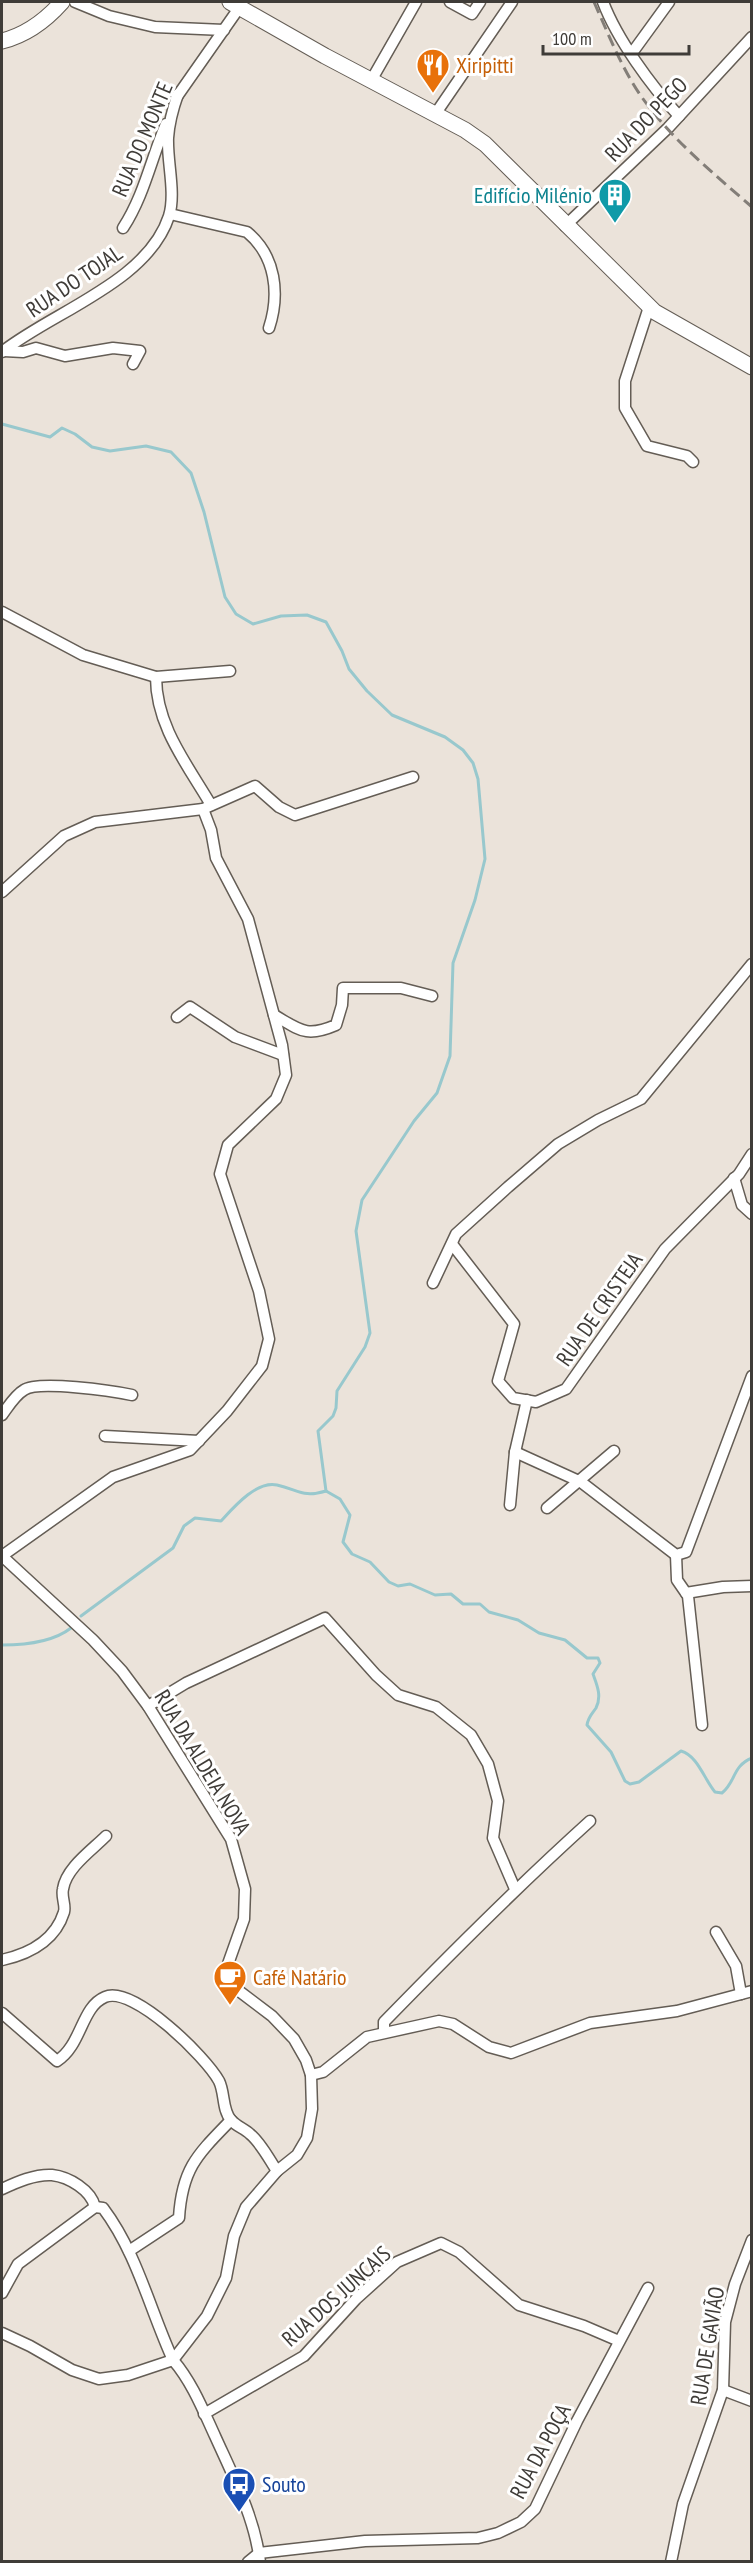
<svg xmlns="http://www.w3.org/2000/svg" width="753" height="2563" font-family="'PT Sans Narrow',sans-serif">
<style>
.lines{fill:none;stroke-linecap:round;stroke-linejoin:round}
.stream{stroke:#98c8cd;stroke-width:3}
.minor-casing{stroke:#645d55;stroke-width:13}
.secondary-casing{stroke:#645d55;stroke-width:17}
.minor{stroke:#fff;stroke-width:10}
.secondary{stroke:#fff;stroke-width:15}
.rail{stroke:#837e78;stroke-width:3;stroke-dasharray:12 6;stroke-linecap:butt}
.labels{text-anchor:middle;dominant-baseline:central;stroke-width:6;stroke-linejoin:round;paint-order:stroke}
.food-label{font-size:22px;fill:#c56008;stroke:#fff;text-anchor:start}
.street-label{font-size:22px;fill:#3f3c38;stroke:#fff}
.culture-label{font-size:22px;fill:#0d838f;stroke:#fff;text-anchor:end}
.transit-label{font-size:22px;fill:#164399;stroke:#fff;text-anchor:start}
</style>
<rect width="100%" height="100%" fill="#ebe3da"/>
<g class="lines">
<g class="stream">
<path d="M2 424 50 437 62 428 75 434 92 447 110 451 146 446 171 452 191 473 204 512 225 597 236 614 253 624 281 616 307 615 326 622 342 651 349 669 367 691 392 715 445 737 463 750 473 763 478 779 485 859 475 900 453 963 450 1056 437 1093 414 1121 362 1200 356 1231 370 1333 365 1347 337 1391 336 1408 333 1416 318 1431 326 1491"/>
<path d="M326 1491 340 1499 350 1515 343 1542 352 1554 370 1562 389 1582 398 1586 410 1584 435 1595 451 1594 463 1604H480L489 1612 518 1620 539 1633 565 1640 587 1658H598L600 1663 593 1674C597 1685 602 1696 596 1708 592 1714 588 1717 587 1725L611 1752 625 1781 630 1784 639 1782 681 1751C698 1756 704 1779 715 1792L722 1793C736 1782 732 1766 752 1758"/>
<path d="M81 1616 173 1548 184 1526 195 1518 221 1521C233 1508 257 1480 277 1485 299 1490 303 1498 326 1491"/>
<path d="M2 1645C23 1645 53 1642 71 1628"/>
</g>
<g class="minor-casing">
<g id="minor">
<path d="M75 2 109 16 155 27 224 30"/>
<path d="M450 2 472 14 480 2"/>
<path d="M603 2C617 39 651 86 679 116"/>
<path d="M632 53 669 2"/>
<path d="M372 79 416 2"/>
<path d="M176 98 239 8"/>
<path d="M436 113 512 2"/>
<path d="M170 214 247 232C276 256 280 294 269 328"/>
<path d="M565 226 668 128 752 37"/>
<path d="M123 228C144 196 151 159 166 124"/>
<path d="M649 307 625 381V408L647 446 687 456 693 462"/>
<path d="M4 351 23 352 36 348 65 356 113 348 140 351 133 364"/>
<path d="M2 352C52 312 148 282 169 216 176 193 167 162 168 138 169 123 173 108 178 94"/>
<path d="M2 612 83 655 156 677 230 671"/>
<path d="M156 677C156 726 187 764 211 805"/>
<path d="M2 892 64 836 95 822 203 809 255 786 279 807 295 815 413 777"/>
<path d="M274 1015C300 1030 306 1038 336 1025L342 1005 343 988H401L432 996"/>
<path d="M177 1017 190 1007 235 1037 283 1055"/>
<path d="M734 1178 742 1205 752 1214"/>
<path d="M452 1244 514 1324 498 1381 513 1398 536 1402 566 1389 665 1249 739 1174 752 1154"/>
<path d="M433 1283 456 1234 508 1187 558 1144 598 1120 641 1099 752 964"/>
<path d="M2 1415C8 1407 15 1395 24 1390 38 1380 113 1391 132 1395"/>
<path d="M105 1436 199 1441"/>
<path d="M515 1452 581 1482 676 1555 686 1552 752 1376"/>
<path d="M510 1505 515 1452 527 1400"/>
<path d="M547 1508 614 1451"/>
<path d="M676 1555 677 1580 688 1596 702 1725"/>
<path d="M2 1556 93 1640 122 1671 148 1706 231 1839 245 1889 244 1919 228 1964 229 1976 235 1988 272 2016 294 2039 306 2060 311 2075 312 2109 307 2138 297 2155 277 2171 246 2207 234 2236 226 2278 207 2316 173 2360"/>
<path d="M2 1556 113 1477 190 1450 227 1411 262 1366 269 1339 259 1291 220 1174 228 1145 276 1099 286 1075 282 1045 248 919 216 858 211 830 203 809"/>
<path d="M686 1593 723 1587 752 1586"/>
<path d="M148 1706 186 1683 325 1618 376 1675 398 1695 436 1707 471 1735 488 1764 498 1801 493 1838 515 1889"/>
<path d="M716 1932 736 1966 741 1994"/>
<path d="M2 1960C29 1954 55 1941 64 1912 66 1905 61 1897 63 1889 66 1868 92 1850 106 1836"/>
<path d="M2 2013 57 2061C82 2045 81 2007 105 1997 133 1985 206 2057 219 2081 225 2093 222 2110 231 2120 236 2126 245 2129 250 2134 261 2143 269 2159 277 2171"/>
<path d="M384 2031V2022C451 1953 518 1886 590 1821"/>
<path d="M311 2075 323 2072 367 2037 439 2021 453 2024 489 2047 511 2053 590 2023 677 2011 752 1991"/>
<path d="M2 2189C17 2182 35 2174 52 2175 69 2177 91 2190 95 2207"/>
<path d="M95 2207 103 2208C137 2253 150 2310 173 2360 192 2382 203 2410 215 2436 233 2476 255 2518 260 2562"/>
<path d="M129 2251 179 2218C182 2168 198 2154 231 2120"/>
<path d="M2 2293 18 2264 95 2207"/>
<path d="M2 2333 30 2346 72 2370 99 2379 128 2375 173 2360"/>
<path d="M723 2390 752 2401"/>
<path d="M204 2414 304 2356 356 2299 397 2262 441 2243 459 2252 519 2305 584 2326 619 2341"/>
<path d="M259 2553 365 2541 478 2538 498 2533 521 2522 535 2509 577 2421 648 2288"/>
<path d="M248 2562 259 2553"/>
<path d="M671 2562 683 2504 723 2390 725 2322 735 2284 752 2240"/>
</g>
</g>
<g class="secondary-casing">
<g id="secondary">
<path d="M230 2 325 56 465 130 485 144 655 312 752 367"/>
<path d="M2 41C26 35 46 20 62 2"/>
</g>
</g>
<use href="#minor" class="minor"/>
<use href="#secondary" class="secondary"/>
<path class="rail" d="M594 2C608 33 621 67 641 96 671 139 713 173 752 207"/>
</g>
<defs>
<g id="restaurant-pin" transform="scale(1.725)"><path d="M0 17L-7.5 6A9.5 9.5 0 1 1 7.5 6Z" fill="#e8710a" stroke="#fff"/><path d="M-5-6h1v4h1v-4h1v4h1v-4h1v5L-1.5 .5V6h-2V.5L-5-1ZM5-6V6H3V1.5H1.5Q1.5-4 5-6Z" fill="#fff"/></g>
<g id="building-pin" transform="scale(1.725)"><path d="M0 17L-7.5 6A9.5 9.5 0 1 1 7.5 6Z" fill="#0f9aa8" stroke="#fff"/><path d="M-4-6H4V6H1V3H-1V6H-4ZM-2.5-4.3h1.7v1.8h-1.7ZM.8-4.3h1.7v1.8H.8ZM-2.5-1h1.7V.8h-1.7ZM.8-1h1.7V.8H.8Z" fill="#fff"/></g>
<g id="cafe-pin" transform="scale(1.725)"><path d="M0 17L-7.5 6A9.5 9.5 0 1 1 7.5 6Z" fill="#e8710a" stroke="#fff"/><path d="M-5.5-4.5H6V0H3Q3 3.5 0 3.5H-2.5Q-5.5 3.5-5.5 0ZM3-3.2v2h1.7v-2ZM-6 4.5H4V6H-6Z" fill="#fff"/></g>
<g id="bus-pin" transform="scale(1.725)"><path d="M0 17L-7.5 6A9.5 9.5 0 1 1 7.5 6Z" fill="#1a4fb4" stroke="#fff"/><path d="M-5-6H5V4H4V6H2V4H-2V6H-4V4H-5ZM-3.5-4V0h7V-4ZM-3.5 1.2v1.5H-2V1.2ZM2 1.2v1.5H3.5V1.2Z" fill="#fff"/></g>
</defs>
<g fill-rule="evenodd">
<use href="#restaurant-pin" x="433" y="65"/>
<use href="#building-pin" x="615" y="195"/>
<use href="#cafe-pin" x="230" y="1977"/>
<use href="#bus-pin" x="239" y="2484"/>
</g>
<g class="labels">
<g class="food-label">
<text x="456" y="65">Xiripitti</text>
<text x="253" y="1977">Café Natário</text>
</g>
<g class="street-label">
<text transform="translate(646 119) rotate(-46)">RUA DO PEGO</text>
<text transform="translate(142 139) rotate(-67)">RUA DO MONTE</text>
<text transform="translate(74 281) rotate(-34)">RUA DO TOJAL</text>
<text transform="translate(599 1309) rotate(-55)">RUA DE CRISTEJA</text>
<text transform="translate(203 1762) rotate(59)">RUA DA ALDEIA NOVA</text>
<text transform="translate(336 2296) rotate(-42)">RUA DOS JUNCAIS</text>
<text transform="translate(707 2346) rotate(-81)">RUA DE GAVIÃO</text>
<text transform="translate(540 2451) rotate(-62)">RUA DA POÇA</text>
</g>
<g class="culture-label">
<text x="592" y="195">Edifício Milénio</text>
</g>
<g class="transit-label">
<text x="262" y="2484">Souto</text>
</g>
</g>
<rect width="753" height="2563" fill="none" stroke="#3f3c38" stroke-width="6"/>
<path d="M543 45v9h146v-9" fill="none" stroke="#3f3c38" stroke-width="3"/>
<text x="552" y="45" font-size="18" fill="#3f3c38" stroke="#ffffff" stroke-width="4.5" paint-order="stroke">100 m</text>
</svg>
